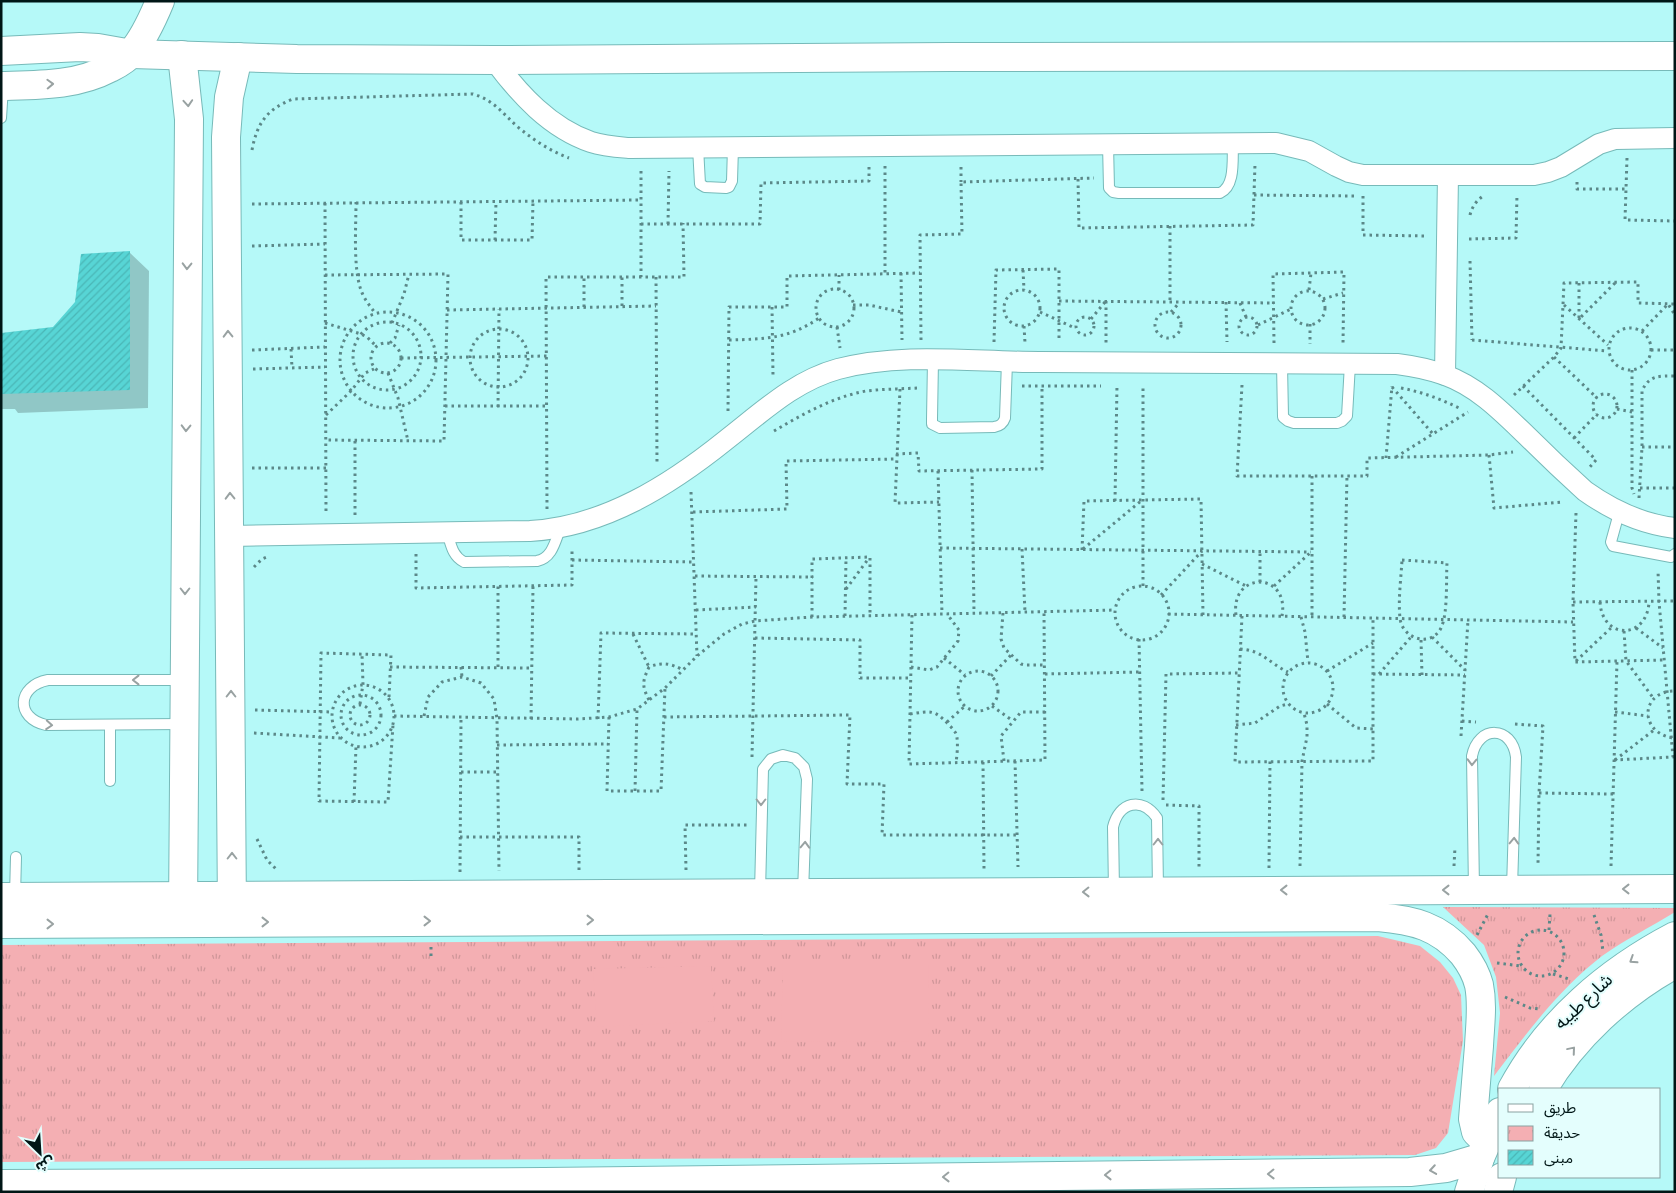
<svg xmlns="http://www.w3.org/2000/svg" width="1676" height="1193" font-family="'Alegreya Sans','Noto Sans Arabic',sans-serif">
<style>
.park{fill:url(#park-tufts)}
.pitch{fill:#f4afb3}
.shadow{fill:#0003}
.building{fill:url(#building-hatch)}
.lines{fill:none;stroke-linecap:round;stroke-linejoin:round}
.lane-casing{stroke:#77bab9;stroke-width:12}
.street-casing{stroke:#77bab9;stroke-width:22}
.secondary-casing{stroke:#77bab9;stroke-width:30}
.path{stroke:#5b8888;stroke-width:3;stroke-dasharray:2.5 4;stroke-linecap:butt}
.lane{stroke:#fff;stroke-width:10}
.street{stroke:#fff;stroke-width:20}
.secondary{stroke:#fff;stroke-width:28}
.oneway{stroke:#99a2a2}
.labels{text-anchor:middle;dominant-baseline:central;stroke-width:4;stroke-linejoin:round;paint-order:stroke}
.street-label{font-size:18px;fill:#001616;stroke:#e4fefd}
</style>
<defs>
<pattern id="park-tufts" width="24" height="20" patternUnits="userSpaceOnUse" patternTransform="scale(1.25)"><rect width="24" height="20" fill="#f4afb3"/><path d="M3 7l-1-3M5 7V3M7 7l1-3M15 17l-1-3M17 17v-4M19 17l1-3" fill="none" stroke="#cf9699"/></pattern>
<pattern id="building-hatch" width="6" height="6" patternUnits="userSpaceOnUse" patternTransform="scale(1.25)"><rect width="6" height="6" fill="#57d5d5"/><path d="M-1 1l2-2M0 6l6-6M5 7l2-2" fill="none" stroke="#4ab6b6"/></pattern>
</defs>
<rect width="100%" height="100%" fill="#b5f9f8"/>
<g class="park">
<path d="M1443 907 1675 908V912C1651 927 1624 940 1602 956 1559 989 1526 1034 1494 1076L1500 1013 1496 977 1484 945Z"/>
<path d="M1378 936 1420 946 1440 962 1453 978 1461 995 1463 1041 1448 1133 1436 1148 1415 1155 1 1162V945Z"/>
</g>
<g class="pitch">
<path d="M783 962H929L928 1041 781 1042Z"/>
<path d="M711 966 714 1021 597 1027 593 969Z"/>
</g>
<path class="shadow" d="M129 252 149 271 148 408 18 413 15 409H1V334L53 328Z"/>
<path class="building" d="M130 251V390L1 394V333L53 327 75 302 81 254Z"/>
<g class="lines">
<g class="lane-casing">
<g id="lane">
<path d="M1 118 3 87"/>
<path d="M1108 144 1109 188 1113 192 1119 193H1220C1236 186 1232 158 1233 144"/>
<path d="M698 147 700 184 705 187 726 188 729 187 732 181 733 147"/>
<path d="M933 360 932 419V424L940 428 994 427C1000 426 1003 424 1005 418L1007 362"/>
<path d="M1282 364 1283 417 1288 421 1294 423H1337L1342 421 1347 416 1350 364"/>
<path d="M1619 513 1611 542 1613 546 1671 557 1675 554"/>
<path d="M447 532C451 544 452 556 464 562L537 561C552 558 555 542 560 529"/>
<path d="M183 680H48C17 686 15 718 46 725L184 724"/>
<path d="M110 781V725"/>
<path d="M1474 890 1472 756C1478 725 1512 725 1516 757L1512 888"/>
<path d="M1114 891 1113 827C1119 802 1142 796 1157 818L1158 890"/>
<path d="M760 892 763 769 771 759 783 755 795 758 804 767 807 779 803 893"/>
<path d="M15 896 16 857"/>
</g>
</g>
<g class="street-casing">
<g id="street">
<path d="M494 60C519 94 550 128 591 142 603 146 617 147 629 148L1276 143 1309 151 1336 166 1349 172 1363 175H1534L1548 172 1561 167 1599 144 1615 139 1675 138"/>
<path d="M1445 375 1448 175"/>
<path d="M230 536 530 531C604 527 670 485 726 440 761 413 794 381 838 369 903 352 972 362 1039 362 1158 363 1277 363 1397 364 1413 366 1429 369 1445 375 1478 387 1502 412 1527 436 1546 455 1565 473 1585 491 1613 511 1641 524 1675 528"/>
</g>
</g>
<g class="secondary-casing">
<g id="secondary">
<path d="M1 51 80 47 98 48 132 54 297 59 494 60 950 57 1675 56"/>
<path d="M182 55 189 119 183 913"/>
<path d="M1 86C39 85 76 86 110 68 118 64 127 59 132 52 144 38 153 18 160 1"/>
<path d="M1 897 1675 889"/>
<path d="M232 913 226 137 229 97 238 57"/>
<path d="M1 924 1378 917C1413 920 1439 926 1463 954 1470 963 1476 973 1479 985 1483 1005 1480 1025 1479 1046 1477 1070 1475 1095 1473 1119L1476 1132 1486 1142"/>
<path d="M1512 1089C1548 1022 1608 971 1675 936"/>
<path d="M1543 1089C1574 1037 1622 993 1675 964"/>
<path d="M1 1184 544 1182 1410 1172 1446 1168 1480 1158"/>
<path d="M1469 1192 1480 1158 1500 1112"/>
<path d="M1498 1192 1502 1177"/>
</g>
</g>
<g class="path">
<path d="M252 150C257 123 267 109 293 99L473 94C494 100 503 114 519 128 534 140 550 151 569 158"/>
<path d="M1627 158 1625 220 1675 221"/>
<path d="M885 166V274"/>
<path d="M961 167V182"/>
<path d="M641 171V277"/>
<path d="M1078 179 1079 228 1253 225 1255 164"/>
<path d="M1577 182V189H1626"/>
<path d="M1254 195 1354 196"/>
<path d="M1363 196V235L1427 236"/>
<path d="M356 202C356 227 353 268 361 290 364 299 370 306 375 313"/>
<path d="M461 202V240H532L533 201"/>
<path d="M325 203 326 515"/>
<path d="M252 204 641 200"/>
<path d="M1470 215C1472 207 1476 201 1483 196"/>
<path d="M641 224H760L761 183 869 181V166"/>
<path d="M668 224 669 171"/>
<path d="M1170 226V302"/>
<path d="M1469 239 1516 238 1517 194"/>
<path d="M495 240 496 201"/>
<path d="M252 246 325 244"/>
<path d="M1470 261 1472 340"/>
<path d="M1023 270 1024 290"/>
<path d="M901 273 902 340"/>
<path d="M325 275 448 274 444 441 326 440"/>
<path d="M656 277 657 464"/>
<path d="M1579 283V319L1616 282"/>
<circle cx="835" cy="308" r="19"/>
<path d="M839 290V275"/>
<path d="M1309 290 1311 273"/>
<circle cx="1022" cy="308" r="18"/>
<circle cx="1308" cy="308" r="17"/>
<path d="M1323 299 1343 293"/>
<path d="M1059 301 1274 303"/>
<path d="M1106 301V343"/>
<path d="M1226 302 1227 342"/>
<path d="M1240 303 1246 317"/>
<path d="M853 305H869L901 312"/>
<path d="M1564 305 1608 345"/>
<path d="M622 306V277"/>
<path d="M584 307V277"/>
<path d="M772 307 773 376"/>
<path d="M447 310 656 306"/>
<circle cx="1168" cy="325" r="13"/>
<circle cx="388" cy="360" r="48"/>
<path d="M1040 312 1075 328"/>
<path d="M1171 312 1179 303"/>
<circle cx="1085" cy="326" r="9"/>
<circle cx="1248" cy="326" r="9"/>
<path d="M1091 319 1105 302"/>
<circle cx="387" cy="356" r="34"/>
<path d="M325 323 361 334 367 337 376 346"/>
<path d="M392 323 404 294 409 274"/>
<path d="M1310 324V344"/>
<path d="M1258 325 1291 309"/>
<path d="M1024 326 1025 343"/>
<path d="M837 327 840 348"/>
<circle cx="1630" cy="349" r="21"/>
<circle cx="499" cy="358" r="29"/>
<path d="M1642 331 1668 304 1675 315"/>
<path d="M729 340C765 339 789 339 819 318"/>
<path d="M921 340 920 235 962 234 961 182 1094 178"/>
<path d="M1472 340 1608 351"/>
<path d="M994 342 996 270 1059 269V341"/>
<circle cx="386" cy="358" r="15"/>
<path d="M390 343 395 338 399 325"/>
<path d="M1274 343 1273 274 1344 272 1343 344"/>
<path d="M291 349 292 368"/>
<path d="M252 350 325 347"/>
<path d="M1651 350H1675"/>
<path d="M1554 357 1597 398"/>
<path d="M401 358 547 356"/>
<path d="M253 369 325 367"/>
<path d="M1632 370V488L1634 494"/>
<path d="M388 373 398 398 408 441"/>
<path d="M1242 385 1237 476H1367V458L1489 455 1513 452"/>
<path d="M1022 386H1101"/>
<path d="M1523 386 1596 460 1589 468"/>
<path d="M1392 387 1433 434"/>
<path d="M1401 388C1422 392 1441 399 1461 409"/>
<path d="M900 389 895 503 939 502"/>
<circle cx="1605" cy="406" r="12"/>
<path d="M1514 395 1554 357 1561 348 1564 283 1638 282V303L1675 304"/>
<path d="M445 406H547"/>
<path d="M498 407 499 309"/>
<path d="M1617 409 1632 412"/>
<path d="M728 411 729 307H787V276L920 273"/>
<path d="M326 415 351 391 365 373 374 369"/>
<path d="M774 431C803 414 833 397 866 391 883 389 900 389 917 388"/>
<path d="M1574 438 1597 414"/>
<path d="M355 441V515"/>
<path d="M1642 447H1675"/>
<path d="M896 454 918 453 919 471 1042 469V386"/>
<path d="M1489 455 1494 508 1562 502"/>
<path d="M1396 457 1468 412"/>
<path d="M1386 458 1392 386"/>
<path d="M252 468H326"/>
<path d="M972 470 974 613"/>
<path d="M938 471 942 614"/>
<path d="M1312 476V617"/>
<path d="M1640 488H1675"/>
<path d="M691 492 697 656"/>
<path d="M1639 498 1642 447V391C1649 375 1659 376 1675 376"/>
<path d="M1115 501 1117 385"/>
<path d="M547 509 546 277H684L683 223"/>
<path d="M693 512 787 509 786 461 896 459"/>
<path d="M1576 513 1573 602 1575 662 1664 660"/>
<path d="M940 548 1311 552"/>
<path d="M1022 549 1025 612"/>
<path d="M1083 549 1141 501"/>
<path d="M1082 550 1084 501 1201 499 1203 615"/>
<path d="M416 554V588L572 585V548"/>
<path d="M572 560 694 562"/>
<path d="M1402 560 1447 563C1446 580 1448 614 1441 628 1431 648 1402 639 1400 618 1398 600 1401 579 1402 560Z"/>
<path d="M1202 564 1246 586"/>
<path d="M254 567 262 559 267 557"/>
<path d="M695 576 813 577"/>
<path d="M1260 582V552"/>
<path d="M1143 586V385"/>
<path d="M1274 586 1311 552"/>
<circle cx="1142" cy="613" r="27"/>
<path d="M846 589 869 558"/>
<path d="M1161 595 1202 551"/>
<path d="M1573 602 1675 601"/>
<path d="M1600 602C1602 640 1647 640 1649 602"/>
<path d="M696 610 756 607"/>
<path d="M1003 613 1001 639 1004 648 1021 664 1025 665H1045"/>
<path d="M1168 614 1573 622"/>
<path d="M912 615 909 764 1045 760 1044 612"/>
<path d="M1236 615C1230 571 1290 571 1282 616"/>
<path d="M845 616 846 558"/>
<path d="M1242 616 1235 762 1373 761V618"/>
<path d="M812 617V559L870 557V616"/>
<path d="M1301 617 1305 632 1308 662"/>
<path d="M1344 617 1347 475"/>
<path d="M1636 628 1663 648"/>
<path d="M1624 631 1626 661 1654 699"/>
<path d="M633 634 649 667"/>
<path d="M1432 637 1465 670"/>
<path d="M755 638 860 640V678H910"/>
<path d="M1139 639 1142 791"/>
<path d="M1421 640 1422 675"/>
<path d="M1240 649C1262 650 1269 663 1288 672"/>
<path d="M944 658 965 675"/>
<path d="M1576 661 1612 627"/>
<circle cx="1308" cy="688" r="25"/>
<path d="M390 667 531 668"/>
<path d="M461 667 462 677"/>
<path d="M498 667V586"/>
<path d="M911 667 929 670 937 667 958 641 959 630 947 614"/>
<circle cx="978" cy="691" r="20"/>
<path d="M1327 671 1373 643"/>
<path d="M1045 674 1140 672"/>
<path d="M1373 674 1465 675"/>
<path d="M1379 674 1411 637"/>
<path d="M991 676 1011 655"/>
<circle cx="363" cy="716" r="31"/>
<circle cx="361" cy="715" r="20"/>
<path d="M389 697 391 655 321 653 319 801 388 802 393 725"/>
<path d="M649 700C642 686 642 682 649 667 662 662 670 663 683 670"/>
<path d="M360 704 363 684 362 654"/>
<path d="M1327 704 1356 728 1373 729"/>
<circle cx="360" cy="715" r="10"/>
<path d="M992 706 1013 721"/>
<path d="M255 710 332 712"/>
<path d="M1615 712 1648 716"/>
<path d="M910 714C931 711 934 709 949 725 953 729 957 733 957 738 958 746 957 755 956 763"/>
<path d="M394 716 578 719 609 717 637 709 665 688 697 656 724 634 742 624 755 621 812 617 1115 610"/>
<path d="M424 716 428 697 442 682 462 677 481 683 494 699 497 719 499 871"/>
<path d="M609 717 607 791H661L665 688"/>
<path d="M664 717 850 715 847 784H884L882 835H1017"/>
<path d="M531 719 533 586"/>
<path d="M598 719 601 633 696 634"/>
<path d="M1462 721 1476 722"/>
<path d="M947 722 964 707"/>
<path d="M1515 724 1543 726 1539 793 1538 865"/>
<path d="M1236 725 1255 723 1280 706 1288 704"/>
<path d="M254 733 340 738"/>
<path d="M1461 736 1468 620"/>
<path d="M1672 738C1638 731 1641 691 1675 691"/>
<path d="M497 745 608 744"/>
<path d="M752 757 756 577"/>
<path d="M1614 760 1673 757 1659 602 1658 570"/>
<path d="M1615 760 1654 730"/>
<path d="M1004 761 1001 736 1021 712H1046"/>
<path d="M1015 761 1018 867"/>
<path d="M983 762 984 869"/>
<path d="M461 772H497"/>
<path d="M635 791 637 709"/>
<path d="M1539 793 1613 794"/>
<path d="M1163 800 1166 674 1239 673"/>
<path d="M354 802 356 746"/>
<path d="M1166 805 1199 806V867"/>
<path d="M460 837H579V872"/>
<path d="M257 839 267 860 278 871"/>
<path d="M1300 866 1302 761 1307 737V725L1304 713"/>
<path d="M1454 866 1455 847"/>
<path d="M1611 866 1617 661"/>
<path d="M1269 868 1270 761"/>
<path d="M686 870 685 825H747"/>
<path d="M460 872 461 717"/>
<path d="M1594 915 1601 935 1603 952"/>
<circle cx="1541" cy="953" r="23"/>
<path d="M1549 930 1550 914"/>
<path d="M1477 935 1488 914"/>
<path d="M431 956V947"/>
<path d="M1497 963 1521 966"/>
<path d="M1553 974 1569 979"/>
<path d="M1505 997 1530 1008 1539 1009"/>
</g>
<use href="#lane" class="lane"/>
<use href="#street" class="street"/>
<use href="#secondary" class="secondary"/>
</g>
<defs><path id="oneway-chevron" d="M-2-3.5L2.5 0L-2 3.5" fill="none" stroke-width="1.6" stroke-linecap="round" stroke-linejoin="round" transform="scale(1.25)"/></defs>
<g class="oneway">
<use href="#oneway-chevron" transform="translate(50 84) rotate(-2)"/>
<use href="#oneway-chevron" transform="translate(188 103) rotate(86)"/>
<use href="#oneway-chevron" transform="translate(187 266) rotate(91)"/>
<use href="#oneway-chevron" transform="translate(228 334) rotate(-91)"/>
<use href="#oneway-chevron" transform="translate(186 428) rotate(91)"/>
<use href="#oneway-chevron" transform="translate(230 496) rotate(-91)"/>
<use href="#oneway-chevron" transform="translate(185 591) rotate(90)"/>
<use href="#oneway-chevron" transform="translate(136 680) rotate(180)"/>
<use href="#oneway-chevron" transform="translate(231 694) rotate(-90)"/>
<use href="#oneway-chevron" transform="translate(49 725) rotate(4)"/>
<use href="#oneway-chevron" transform="translate(1472 762) rotate(91)"/>
<use href="#oneway-chevron" transform="translate(761 802) rotate(90)"/>
<use href="#oneway-chevron" transform="translate(1514 841) rotate(-88)"/>
<use href="#oneway-chevron" transform="translate(1158 842) rotate(-90)"/>
<use href="#oneway-chevron" transform="translate(805 845) rotate(-88)"/>
<use href="#oneway-chevron" transform="translate(232 856) rotate(-90)"/>
<use href="#oneway-chevron" transform="translate(1626 889) rotate(180)"/>
<use href="#oneway-chevron" transform="translate(1284 890) rotate(180)"/>
<use href="#oneway-chevron" transform="translate(1446 890) rotate(180)"/>
<use href="#oneway-chevron" transform="translate(1086 892) rotate(179)"/>
<use href="#oneway-chevron" transform="translate(590 920)"/>
<use href="#oneway-chevron" transform="translate(427 921)"/>
<use href="#oneway-chevron" transform="translate(265 922)"/>
<use href="#oneway-chevron" transform="translate(50 924)"/>
<use href="#oneway-chevron" transform="translate(1633 960) rotate(147)"/>
<use href="#oneway-chevron" transform="translate(1572 1050) rotate(-50)"/>
<use href="#oneway-chevron" transform="translate(1433 1170) rotate(171)"/>
<use href="#oneway-chevron" transform="translate(1271 1174) rotate(179)"/>
<use href="#oneway-chevron" transform="translate(1108 1175) rotate(179)"/>
<use href="#oneway-chevron" transform="translate(946 1177) rotate(179)"/>
</g>
<g class="labels">
<g class="street-label">
<text transform="translate(1584 1002) rotate(-43)">شارع طيبه</text>
</g>
</g>
<rect width="1676" height="1193" fill="none" stroke="#001616" stroke-width="5"/>
<rect x="1498" y="1088" width="162" height="90" fill="#e4fefd" stroke="#89a1a1"/>
<rect x="1508" y="1104" width="25" height="8" fill="#ffffff" stroke="#89a1a1"/>
<text x="1544" y="1113" font-size="15" fill="#001616">طريق</text>
<rect x="1508" y="1126" width="25" height="15" fill="url(#park-tufts)" stroke="#89a1a1"/>
<text x="1544" y="1138" font-size="15" fill="#001616">حديقة</text>
<rect x="1508" y="1150" width="25" height="15" fill="url(#building-hatch)" stroke="#89a1a1"/>
<text x="1544" y="1163" font-size="15" fill="#001616">مبنى</text>
<g transform="translate(40 1153) rotate(155)" stroke="#e4fefd" stroke-width="4" paint-order="stroke">
<path d="M0-4L9 19L0 12L-9 19Z" fill="#001616"/>
<text y="-8" font-size="14" font-weight="bold" text-anchor="middle" fill="#001616">ش</text>
</g>
</svg>
